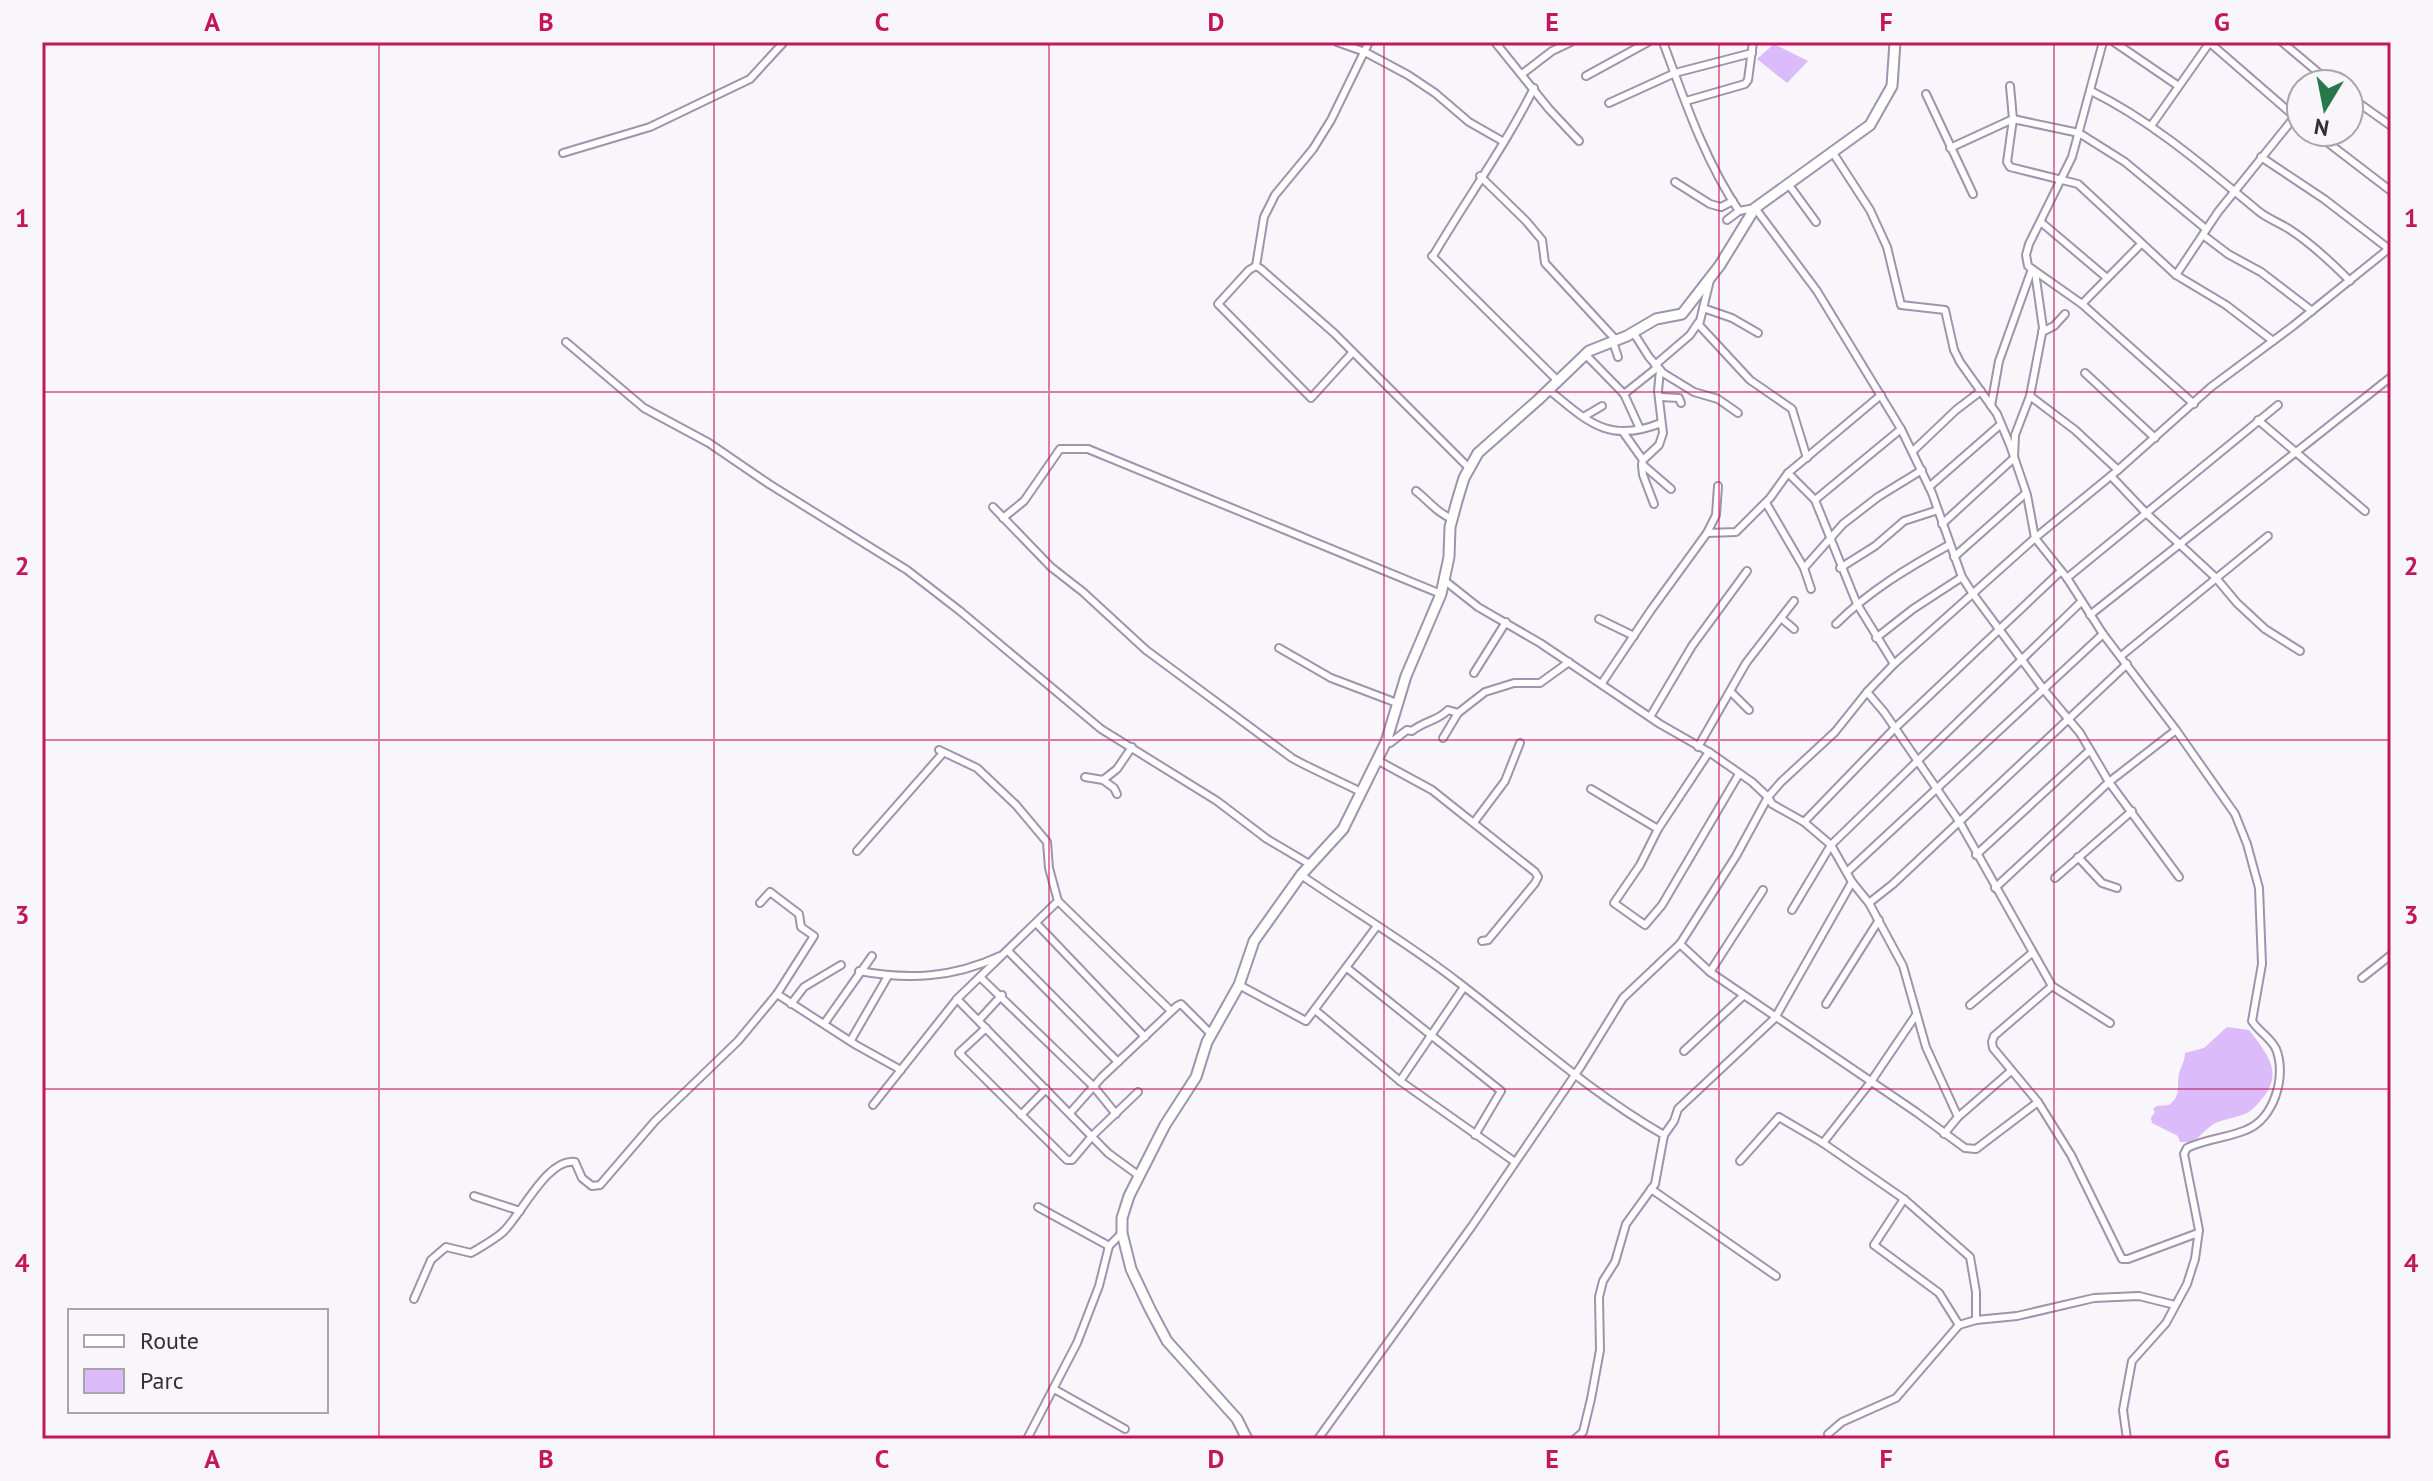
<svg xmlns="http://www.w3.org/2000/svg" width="2433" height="1481" font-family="'PT Sans',sans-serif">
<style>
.green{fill:#dbbbfa}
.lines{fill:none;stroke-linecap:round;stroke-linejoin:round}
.street-casing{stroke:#a093ae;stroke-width:10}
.secondary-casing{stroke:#a093ae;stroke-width:13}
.street{stroke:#fff;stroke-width:6}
.secondary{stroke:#fff;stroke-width:9}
.grid{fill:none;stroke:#c2185b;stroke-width:2;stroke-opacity:0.55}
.neatline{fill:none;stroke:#c2185b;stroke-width:3}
.grid-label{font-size:26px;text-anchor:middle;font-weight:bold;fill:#c2185b}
</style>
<rect width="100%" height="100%" fill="#f8f5fb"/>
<g class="green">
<path d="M1774 44 1808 61 1787 83 1757 59Z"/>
<path d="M2227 1027 2249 1030C2267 1054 2285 1073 2261 1100 2257 1105 2252 1110 2247 1113 2236 1118 2221 1119 2212 1125 2205 1130 2199 1137 2193 1142H2180L2178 1136 2152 1123 2151 1118 2155 1112 2153 1109 2157 1106 2169 1105C2182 1095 2176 1087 2179 1074 2181 1066 2185 1061 2185 1053L2204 1048Z"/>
</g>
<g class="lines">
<g class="street-casing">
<g id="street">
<path d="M1337 42 1365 52 1408 75 1435 93 1469 122 1504 142"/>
<path d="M1495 42 1549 109 1579 141"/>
<path d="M1663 42C1684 99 1705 161 1739 211"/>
<path d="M2103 42 2072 157 2029 244 2026 255 2028 266 2082 304 2194 404"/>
<path d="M2114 42 2177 85"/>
<path d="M2282 42 2332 84"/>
<path d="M2210 43 2301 122"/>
<path d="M1522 74 1552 51 1571 42"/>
<path d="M1586 76 1648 42"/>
<path d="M2010 86 2013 119 2007 162 2010 167 2078 184 2176 275 2226 305 2273 341"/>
<path d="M2091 91C2152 121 2205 167 2257 210 2266 218 2278 222 2289 229 2311 243 2331 262 2350 281"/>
<path d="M1926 94 1973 194"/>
<path d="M2349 96 2391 126"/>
<path d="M1686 101 1745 84 1748 80 1753 42"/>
<path d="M1609 103 1675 73 1752 53"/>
<path d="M2151 126 2210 42"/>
<path d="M2314 132 2391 191"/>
<path d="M1950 148 2013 119 2079 133 2125 162 2206 229"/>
<path d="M563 153 650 127 750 79 784 42"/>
<path d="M1833 153 1870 210 1887 247 1901 305 1945 310 1954 350 1960 362 1997 414 2010 445 2027 495 2035 538 2067 578 2103 634 2176 730 2235 814 2247 844 2259 888 2262 964 2252 1021C2258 1031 2271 1038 2276 1049 2287 1076 2274 1119 2246 1130 2227 1138 2206 1139 2187 1148L2184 1154 2199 1230 2195 1259 2187 1284 2166 1323 2132 1361 2123 1410 2127 1439"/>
<path d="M2261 157 2324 199 2389 249"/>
<path d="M1480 176 1526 221 1542 240 1545 263 1616 340"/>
<path d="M1675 182 1710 204 1721 207 1733 201"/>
<path d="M1789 185 1816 222"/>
<path d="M1727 220 1739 211 1755 208 1817 291 1901 429 1932 493 1962 577 1973 594 2045 691 2080 733 2109 782 2179 877"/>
<path d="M2042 223 2107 278"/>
<path d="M2203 235 2228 254 2261 272 2312 311"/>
<path d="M1432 256 1558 381"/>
<path d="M1433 256C1466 200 1505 146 1534 88"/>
<path d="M1256 266 1264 217 1275 195 1313 149 1331 120 1369 42"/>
<path d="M2176 275 2218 212 2301 109"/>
<path d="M1710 280 1699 325 1750 380 1792 409 1807 458"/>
<path d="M2082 304 2141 244"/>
<path d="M1703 308 1732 318 1758 333"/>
<path d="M1633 332 1649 357 1663 373 1694 392 1718 399 1738 413"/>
<path d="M2042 332 2054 326 2065 314"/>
<path d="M566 342 644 408 709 443 769 484 907 570 960 611 1101 729 1217 801 1267 839 1311 865"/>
<path d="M1613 342 1618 357"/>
<path d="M1352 353 1311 398 1218 304 1249 270 1256 266 1261 269 1334 333 1470 469"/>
<path d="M1585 354 1624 394 1640 429"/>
<path d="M1655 365 1690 335 1698 323"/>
<path d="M2085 373 2155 438"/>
<path d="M1549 390C1588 422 1609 444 1661 423"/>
<path d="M1624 394 1658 367"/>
<path d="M2030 396 2075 430 2118 470"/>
<path d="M1661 397 1679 398 1681 403"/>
<path d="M1991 406 1999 361 2032 269"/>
<path d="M1585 416 1602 406"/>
<path d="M2258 420 2365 511"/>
<path d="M1623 432 1643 460 1642 464 1671 489"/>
<path d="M1913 451 1956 410 1981 391"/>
<path d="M1643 460 1659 445 1663 433 1658 391 1660 370"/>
<path d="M1642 466 1643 475 1654 504"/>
<path d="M1788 473 1815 500 1857 604 1894 664"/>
<path d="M2111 476 2146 513 2216 578 2237 603 2265 629 2300 651"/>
<path d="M1929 487 2000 425"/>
<path d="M1416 491C1429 501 1438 514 1453 519"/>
<path d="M1815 500 1901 429"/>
<path d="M1766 503 1804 568 1811 589"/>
<path d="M993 507 1051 567 1083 592 1146 650 1292 758C1315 771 1338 780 1361 792"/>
<path d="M1003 518 1024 501 1060 449H1088L1441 594"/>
<path d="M1942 524 2014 458 2015 435 2030 396 2043 328 2035 272"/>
<path d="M1707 533 1736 532 1770 498 1788 473 1881 395"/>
<path d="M1954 557 2026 493"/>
<path d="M1804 568 1843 524 1878 497 1922 470"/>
<path d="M1840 568 1875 546 1904 521 1938 510"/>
<path d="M2067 578 2278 405"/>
<path d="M1444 580 1478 607 1540 643 1660 724 1709 752 1752 782 1768 797 1772 804 1804 822 1831 845 1852 882 1869 903 1903 966 1926 1047 1958 1117 1944 1134"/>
<path d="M2090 615 2391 377"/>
<path d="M1781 618 1794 629"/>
<path d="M1599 619 1634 636"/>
<path d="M1836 624C1869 591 1909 567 1949 545"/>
<path d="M1876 638 1913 609 1962 577"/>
<path d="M1279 648 1331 678 1397 703"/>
<path d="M2121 656 2268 536"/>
<path d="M1474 673 1506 622"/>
<path d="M1602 683 1651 610 1707 533 1716 515 1718 486"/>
<path d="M1731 692 1749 710"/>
<path d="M1867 692 1884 712 1959 821 2052 986 2110 1023"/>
<path d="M1650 717 1692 646 1747 571"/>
<path d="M1443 738 1458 713"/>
<path d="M1386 742 1390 743 1407 730 1412 731C1424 721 1438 721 1448 710L1458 713 1485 692 1514 683H1540L1569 662"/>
<path d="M1698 747 1746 663 1794 601"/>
<path d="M939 750 977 768 1016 805 1047 842 1049 868 1058 901"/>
<path d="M1377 760 1432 790 1535 872 1538 877 1535 883 1488 940 1482 941"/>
<path d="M1085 777 1103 780 1117 769 1132 747"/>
<path d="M1103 780 1114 788 1117 794"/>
<path d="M1591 789 1658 829 1709 752"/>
<path d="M1475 821 1505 781 1520 743"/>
<path d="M1804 822 1894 729 2061 571"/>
<path d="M1658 829 1640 865 1614 903 1645 925 1662 905 1739 774"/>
<path d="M857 851 943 753"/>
<path d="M1976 855 2090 750"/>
<path d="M2078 857 2102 883 2117 888"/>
<path d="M1848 871 2103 634"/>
<path d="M1301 875C1353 911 1408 943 1458 982 1526 1034 1589 1092 1664 1135L1655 1184 1626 1224 1615 1262 1603 1281 1599 1297 1600 1350 1591 1399 1583 1432 1575 1439"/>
<path d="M2055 878 2132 811"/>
<path d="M1995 888 2109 782 2176 730"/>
<path d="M1869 903 1893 884 2127 664"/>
<path d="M1792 910 1831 845 2081 602"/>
<path d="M1036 923 1145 1037"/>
<path d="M1680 944 1710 972 1916 1112 1965 1148 1976 1149 2038 1102"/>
<path d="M1008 951 1118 1062"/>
<path d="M1347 968 1501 1091 1475 1135"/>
<path d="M859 971C909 980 953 978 1000 956"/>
<path d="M1710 972 1763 890"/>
<path d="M981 978 1094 1087 1116 1114"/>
<path d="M2362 978 2391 955"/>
<path d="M1239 985 1306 1021 1377 926"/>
<path d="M2052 986 1994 1036 1992 1042 1993 1048 2038 1102 2071 1155 2122 1259H2128L2198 1233"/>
<path d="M777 994 856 1045 901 1070"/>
<path d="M957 999 1108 1153 1138 1175"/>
<path d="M791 1004 804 987 841 965"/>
<path d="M1826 1004 1879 920"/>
<path d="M1970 1005 2032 953"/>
<path d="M1315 1010 1400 1081 1515 1162"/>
<path d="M979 1020 1002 995"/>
<path d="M824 1024 872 956"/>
<path d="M986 1028 959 1053 1067 1160H1072L1093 1135 1138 1092"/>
<path d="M851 1040 888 976"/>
<path d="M1684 1051 1743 996"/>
<path d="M1400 1081 1464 987"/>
<path d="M873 1105 957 999 1058 901 1170 1010"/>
<path d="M1070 1113 1102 1077 1177 1006 1181 1004 1212 1035"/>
<path d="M1021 1115 1046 1089"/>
<path d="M1958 1117 2011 1071"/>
<path d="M1664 1135 1674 1121 1678 1109 1775 1018 1852 882"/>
<path d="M1823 1143 1904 1199 1970 1257 1976 1292V1320"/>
<path d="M1740 1161 1779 1117 1823 1143 1870 1083 1916 1015"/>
<path d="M1651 1189 1776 1276"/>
<path d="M474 1196 520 1211"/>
<path d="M1904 1199 1874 1245 1939 1293 1959 1325"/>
<path d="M1038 1207 1109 1246"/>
<path d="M414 1299 431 1260 446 1247 471 1253C481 1247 494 1240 503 1232 521 1215 548 1157 575 1162L582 1178 592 1186 600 1185 655 1121 738 1041 777 994 814 936 801 927 799 914 770 892 760 903"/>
<path d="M1054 1389 1125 1429"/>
<path d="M1828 1434 1842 1422 1896 1398 1959 1325 1976 1320 2017 1316 2094 1298 2139 1296 2175 1305"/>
<path d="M1027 1439 1077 1343 1099 1286 1109 1246 1122 1233"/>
<path d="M1318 1439 1472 1226 1581 1066 1623 998 1680 944 1736 856 1768 797 1781 782 1835 732 1867 692 1894 664 2035 538 2118 470 2211 387 2293 326 2391 247"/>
</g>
</g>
<g class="secondary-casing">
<path id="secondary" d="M1247 1439 1237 1419 1167 1341 1150 1309 1131 1269 1122 1233V1218L1129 1196 1165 1125 1196 1077 1207 1042 1239 985 1254 941 1301 875 1343 829 1386 742 1406 676 1441 594 1449 557 1450 527 1457 501 1464 478 1478 453 1538 400 1589 351 1627 336 1656 319 1682 314 1720 265 1755 208 1870 125 1892 86 1895 42"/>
</g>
<use href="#street" class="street"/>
<use href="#secondary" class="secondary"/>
</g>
<path class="grid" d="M379 42V1439M714 42V1439M1049 42V1439M1384 42V1439M1719 42V1439M2054 42V1439M42 392H2391M42 740H2391M42 1089H2391"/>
<rect width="2433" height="1481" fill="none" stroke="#f8f5fb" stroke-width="88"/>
<rect x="68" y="1309" width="260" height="104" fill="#f8f5fb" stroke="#aaa5ad" stroke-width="2"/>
<rect x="84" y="1335" width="40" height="12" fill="#ffffff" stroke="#aaa5ad" stroke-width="2"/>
<text x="140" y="1349" font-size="24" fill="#342e39">Route</text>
<rect x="84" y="1369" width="40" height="24" fill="#dbbbfa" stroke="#aaa5ad" stroke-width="2"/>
<text x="140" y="1389" font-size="24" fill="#342e39">Parc</text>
<g transform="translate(2325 108) rotate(190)"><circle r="38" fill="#f8f5fb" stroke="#aaa5ad" stroke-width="2"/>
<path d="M0-6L14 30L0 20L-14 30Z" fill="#27794b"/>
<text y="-12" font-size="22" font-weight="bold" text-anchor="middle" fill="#342e39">N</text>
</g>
<rect x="44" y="44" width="2345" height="1393" class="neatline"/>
<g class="grid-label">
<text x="212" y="31">A</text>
<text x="546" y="31">B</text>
<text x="882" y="31">C</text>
<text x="1216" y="31">D</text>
<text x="1552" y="31">E</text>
<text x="1886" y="31">F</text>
<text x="2222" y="31">G</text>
<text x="22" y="227">1</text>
<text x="2411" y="227">1</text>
<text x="22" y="575">2</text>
<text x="2411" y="575">2</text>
<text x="22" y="924">3</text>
<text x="2411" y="924">3</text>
<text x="22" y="1272">4</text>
<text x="2411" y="1272">4</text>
<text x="212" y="1468">A</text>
<text x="546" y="1468">B</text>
<text x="882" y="1468">C</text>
<text x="1216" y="1468">D</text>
<text x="1552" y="1468">E</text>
<text x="1886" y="1468">F</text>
<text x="2222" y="1468">G</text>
</g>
</svg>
